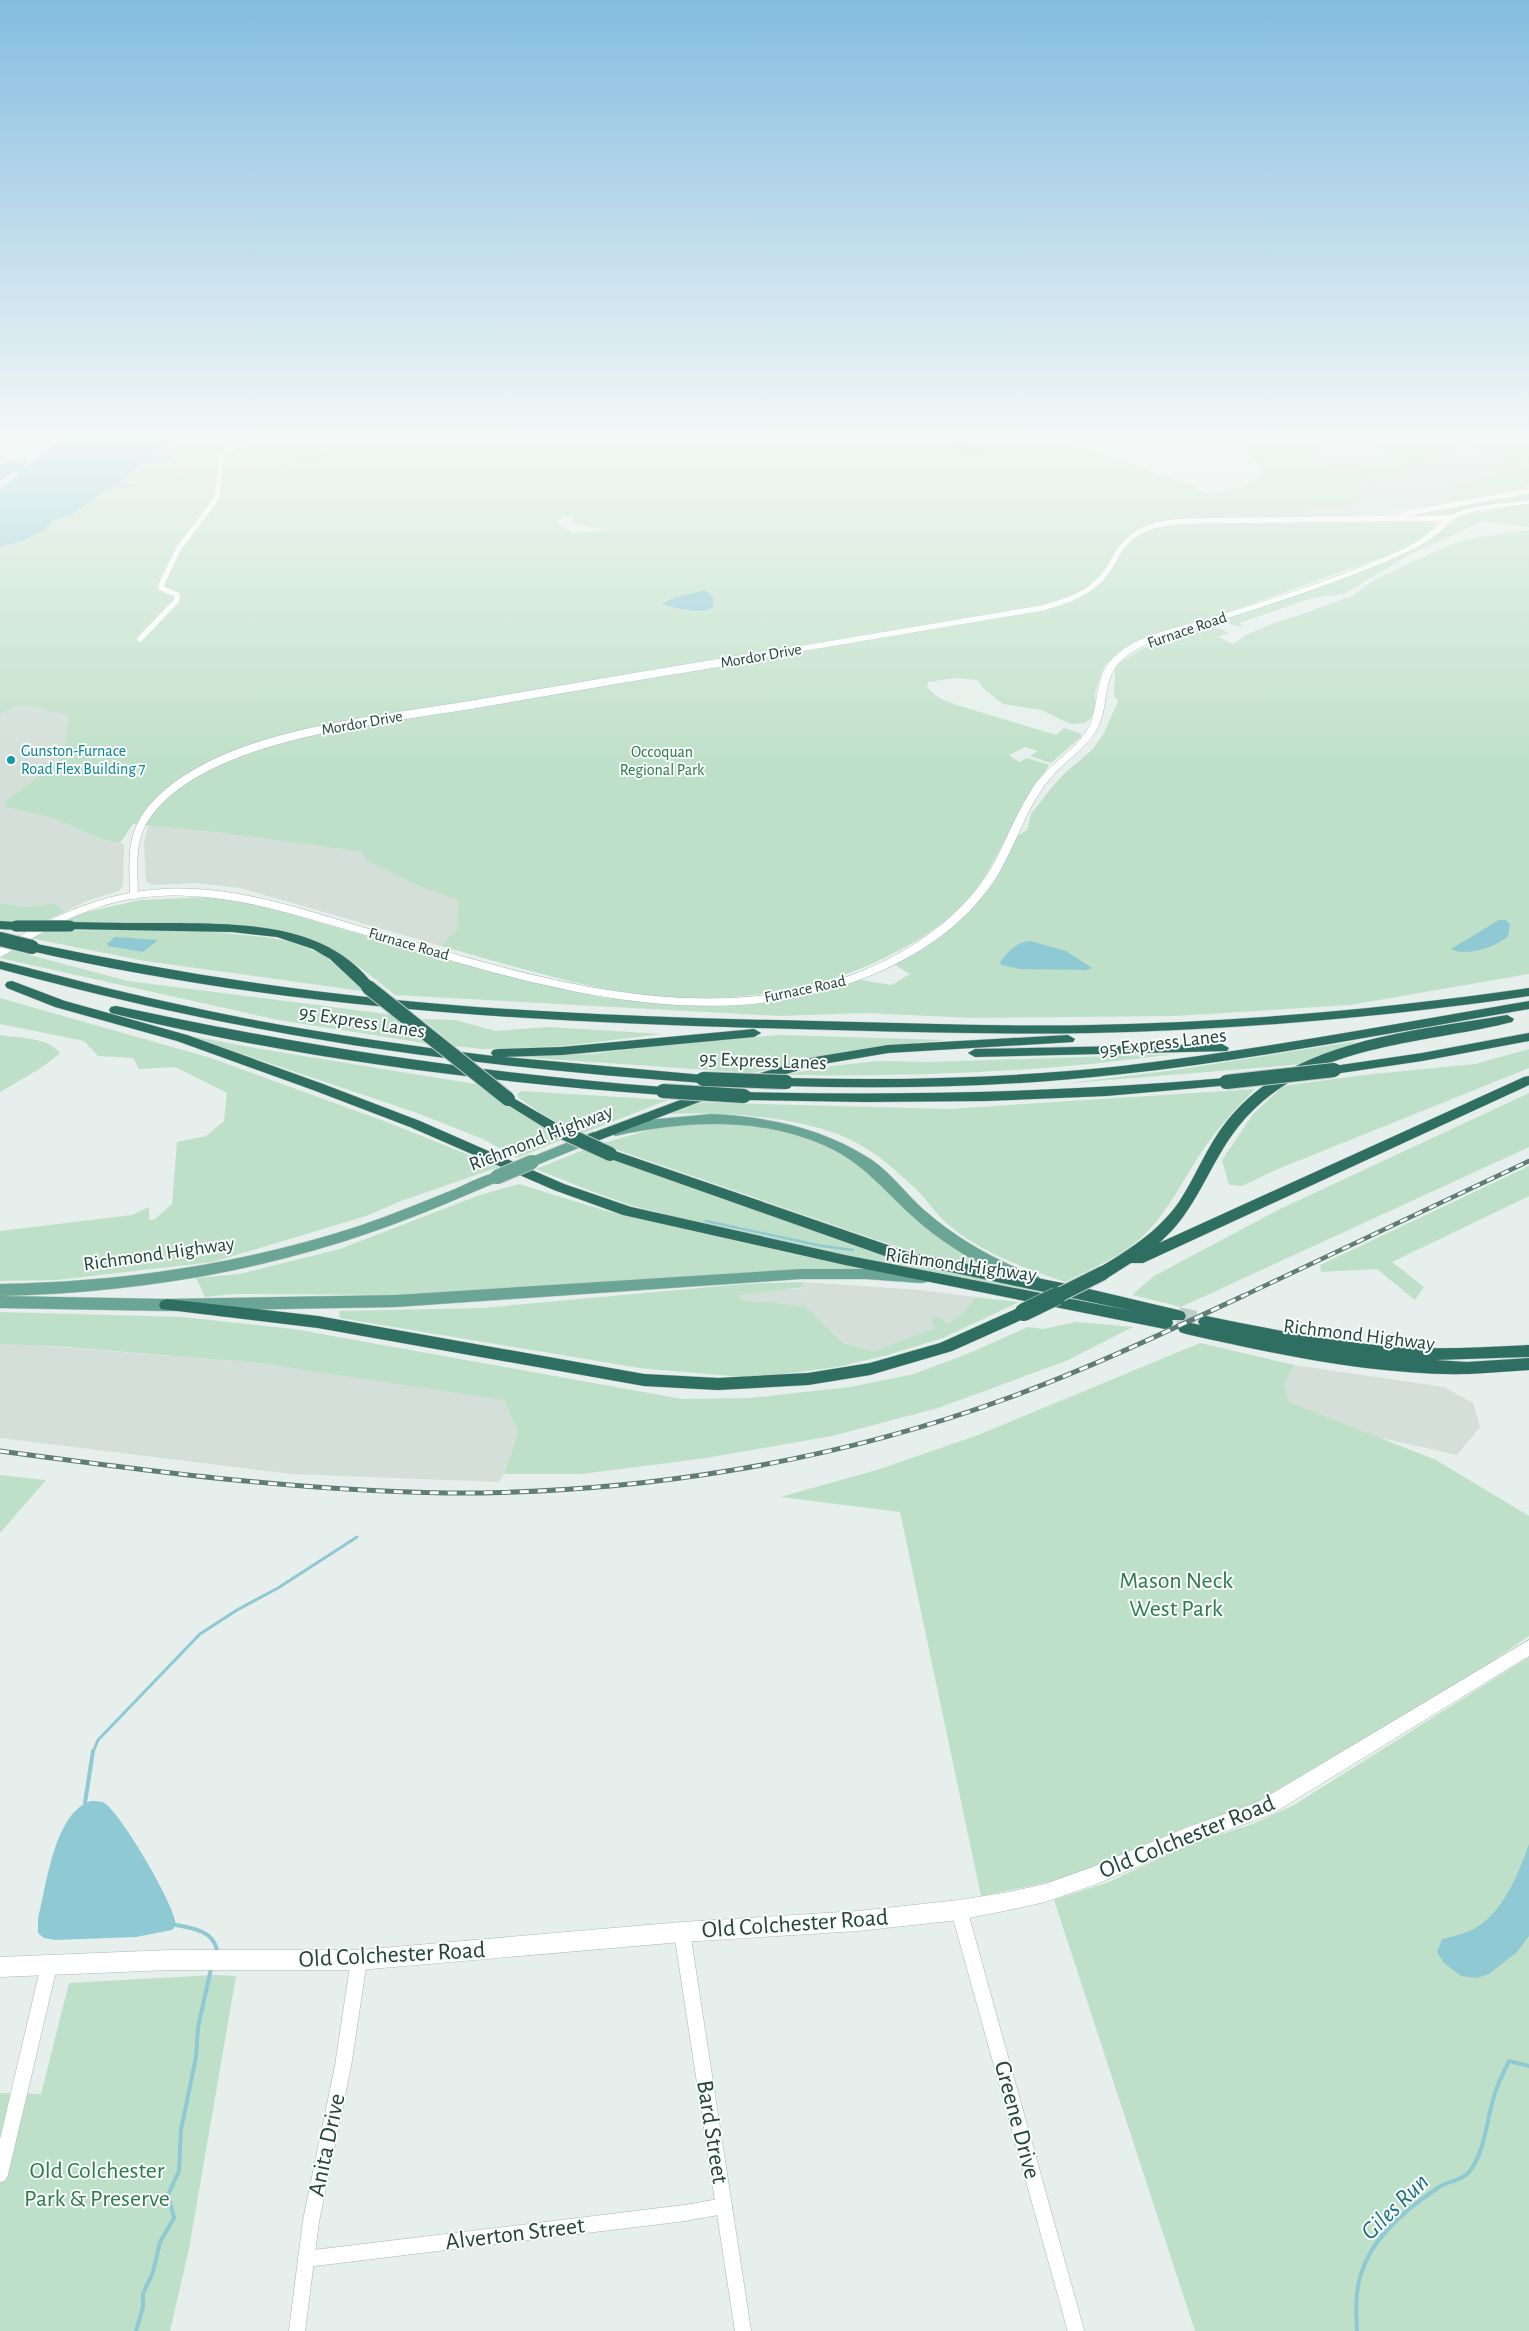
<svg xmlns="http://www.w3.org/2000/svg" width="1529" height="2331" font-family="'Alegreya Sans',sans-serif">
<style>
.built{fill:#d4dfda}
.green{fill:#bfe0c8;fill-rule:evenodd}
.water{fill:#8ec9d4}
.lines{fill:none;stroke-linecap:round;stroke-linejoin:round}
.stream-far3{stroke:#8ec9d4;stroke-width:1}
.stream-far2{stroke:#8ec9d4;stroke-width:2.5}
.stream-far1{stroke:#8ec9d4;stroke-width:3}
.stream{stroke:#8ec9d4;stroke-width:4}
.highway-tunnel{stroke:#bfccc8;stroke-width:18;stroke-dasharray:18 9;stroke-linecap:butt}
.street-far2-casing{stroke:#a8b8b2;stroke-width:6}
.street-far1-casing{stroke:#a8b8b2;stroke-width:9}
.street-casing{stroke:#a8b8b2;stroke-width:17}
.secondary-casing{stroke:#a4bbb3;stroke-width:1}
.primary-casing{stroke:#c2cac8;stroke-width:1}
.highway-casing{stroke:#c2cac8;stroke-width:1}
.street-far2{stroke:#fff;stroke-width:5.5}
.street-far1{stroke:#fff;stroke-width:8}
.street{stroke:#fff;stroke-width:16}
.secondary{fill:#fff;fill-rule:evenodd}
.primary{fill:#6aa596;fill-rule:evenodd}
.highway{fill:#2f6f62;fill-rule:evenodd}
.rail-far1-casing{stroke:#5f7d75;stroke-width:4.5}
.rail-casing{stroke:#5f7d75;stroke-width:5}
.rail-far1{stroke:#f7fbf9;stroke-width:2.5;stroke-dasharray:8;stroke-linecap:butt}
.rail{stroke:#f7fbf9;stroke-width:3;stroke-dasharray:9;stroke-linecap:butt}
.primary-bridge-casing{stroke:#c2cac8;stroke-width:16;stroke-linecap:butt}
.highway-bridge-far2-casing{stroke:#c2cac8;stroke-width:12;stroke-linecap:butt}
.highway-bridge-far1-casing{stroke:#c2cac8;stroke-width:16;stroke-linecap:butt}
.highway-bridge-casing{stroke:#c2cac8;stroke-width:19;stroke-linecap:butt}
.primary-bridge{stroke:#6aa596;stroke-width:14}
.highway-bridge-far2{stroke:#2f6f62;stroke-width:11}
.highway-bridge-far1{stroke:#2f6f62;stroke-width:14}
.highway-bridge{stroke:#2f6f62;stroke-width:18}
.culture-dot{fill:#0f9aa8;stroke:#f7fbf9;stroke-width:2}
.labels{text-anchor:middle;dominant-baseline:central;stroke-width:4;stroke-linejoin:round;paint-order:stroke}
.far-street-label{font-size:16px;fill:#24423a;stroke:#f7fbf9}
.far-culture-label{font-size:16px;fill:#0d838f;stroke:#f7fbf9;text-anchor:start}
.far-park-label{font-size:16px;fill:#2d7a4b;stroke:#f7fbf9}
.street-label{font-size:20px;fill:#24423a;stroke:#f7fbf9}
.near-park-label{font-size:24px;fill:#2d7a4b;stroke:#f7fbf9}
.near-street-label{font-size:24px;fill:#24423a;stroke:#f7fbf9}
.near-water-label{font-size:25px;font-style:italic;fill:#1c6f80;stroke:#f7fbf9}
</style>
<rect width="100%" height="100%" fill="#e6efeb"/>
<g class="built">
<path d="M1342 438H1352L1381 449 1422 459 1467 445 1524 465 1447 496 1457 501 1364 516 1308 517 1302 510 1370 499 1350 489 1353 482 1357 480 1375 482 1365 478 1417 469 1407 462 1411 460 1390 456 1342 472 1293 451 1324 448Z"/>
<path d="M16 706H31L69 716 63 757 6 801 5 807 52 818 107 841 124 844 123 886 119 891 87 901 64 912 55 903 27 907 0 903V715Z"/>
<path d="M148 825 215 832 362 852 456 899 458 903 457 929 441 946 240 888 196 883 153 885 146 882 144 842Z"/>
<path d="M803 1282 920 1290 975 1297 962 1314 947 1324 874 1351 845 1343 806 1307 772 1302 742 1301 739 1294 803 1288Z"/>
<path d="M9 1343 258 1363 457 1391 504 1400 518 1432 504 1474 499 1482 291 1474 0 1438V1344Z"/>
<path d="M1294 1365 1444 1387 1473 1403 1480 1427 1457 1455 1377 1437 1289 1402 1285 1383Z"/>
</g>
<g class="green">
<path d="M177 438H1056L1195 487 1205 494C1225 492 1248 488 1263 474L1259 465 1238 438H1342L1320 450 1294 451 1342 472 1390 456 1412 461 1408 462 1418 469 1366 478 1378 483C1368 482 1362 478 1353 482L1350 489 1371 499 1347 506 1311 507 1303 510 1308 517 1193 518 1175 519 1176 524 1425 522 1435 523 1437 526 1419 540 1397 552 1203 621 1158 633 1120 653 1104 666 1095 692V707L1091 718 1084 723 1070 724 1042 710 1003 704 983 688 978 680 956 678 928 682 927 687C935 698 950 703 963 707L1056 735 1064 728 1081 734V737L1051 763 1030 756 1038 751 1025 747 1009 755 1019 762 1027 758 1049 765C1033 792 1018 819 1002 846 991 865 982 884 967 900 945 925 918 941 888 956 803 1000 694 1007 601 988 547 977 494 961 441 946L457 929 458 903 456 899 424 888 366 860 362 852 215 832 133 824 120 843 107 841 52 818 5 807 6 801 63 757 69 716 31 706H16L0 715V547C23 541 33 536 51 522 57 517 67 518 73 514 86 506 96 492 112 489L110 487 136 469 142 463 169 461 154 455ZM563 516 573 517V523L608 530C597 533 584 530 574 534L557 524Z"/>
<path d="M1352 438H1529V483L1520 490 1457 501 1447 496 1455 487 1523 465 1467 445 1422 459 1403 455 1405 453 1381 449Z"/>
<path d="M1529 493V501L1444 517H1399Z"/>
<path d="M1529 503V527L1482 521 1407 556 1344 594 1312 598 1239 623 1244 626 1240 627 1222 621V619L1377 565 1430 539 1459 517Z"/>
<path d="M1529 530V974L1350 1005 1175 1016 973 1018 865 1013 780 1016 395 995C368 973 340 950 306 938 266 923 223 925 182 924 141 923 100 923 59 922L87 912 140 900 208 897 257 904 458 963 604 998 721 1005 808 995 860 980 892 985 910 974 895 965 977 901 989 889 999 873 1017 836 1027 830 1031 814 1052 787 1065 773 1093 749 1104 733 1118 701 1114 695 1115 668 1120 662C1142 649 1180 627 1206 626 1214 626 1221 629 1228 632L1229 633 1218 637 1233 644 1248 634 1282 620 1297 616 1352 596 1374 580 1449 545 1478 537Z"/>
<path d="M0 903 27 907 55 903 64 912 41 923 0 922Z"/>
<path d="M43 930 203 931 265 937 291 942 322 954 369 992 145 961 30 938Z"/>
<path d="M11 950 128 981 395 1015 436 1045 278 1020 0 958Z"/>
<path d="M0 998 211 1058 384 1121 499 1167 401 1201 366 1216 213 1262 56 1280 0 1281V1231L132 1215 149 1207V1220H154L172 1204 177 1142 206 1136 224 1121 227 1093 175 1067 139 1069 133 1058 98 1056 84 1041 0 1024Z"/>
<path d="M422 1019 455 1020 496 1031 549 1027 662 1034 564 1046 482 1049 455 1046Z"/>
<path d="M0 1035C18 1038 48 1037 60 1053L41 1068 0 1092Z"/>
<path d="M186 1035 255 1048 481 1085 564 1139 517 1158 483 1139 417 1113Z"/>
<path d="M781 1035 946 1040 881 1046 752 1073 503 1056 592 1054 694 1041Z"/>
<path d="M1358 1041 1305 1064 1060 1084 1175 1070Z"/>
<path d="M1529 1049V1068L1278 1169 1242 1186 1229 1185 1222 1160 1253 1114 1283 1086 1364 1075 1475 1064Z"/>
<path d="M1175 1054C1044 1072 917 1077 785 1075L823 1067 877 1061 929 1062Z"/>
<path d="M1255 1089C1236 1108 1218 1128 1203 1150 1183 1179 1169 1211 1144 1235 1122 1257 1092 1268 1065 1282 1025 1268 981 1253 949 1225 937 1216 929 1202 918 1191 901 1175 883 1158 862 1146 811 1115 721 1112 662 1114L691 1102 949 1109Z"/>
<path d="M521 1091 668 1100 581 1134 548 1118 519 1098 517 1094Z"/>
<path d="M1529 1093V1147L1181 1307 1132 1295 1154 1276 1282 1208Z"/>
<path d="M707 1123 760 1126 814 1140 861 1163 890 1192 1014 1277 918 1253 874 1239 600 1144 660 1127Z"/>
<path d="M586 1149 870 1251 1171 1318 850 1256 692 1221 633 1206 588 1190 536 1169Z"/>
<path d="M1529 1166V1196L1392 1262 1424 1287 1415 1300 1377 1269 1321 1272 1320 1265Z"/>
<path d="M519 1184 603 1210 806 1257 895 1273 417 1295 235 1294 205 1297 196 1278 239 1274 340 1249 477 1196Z"/>
<path d="M803 1282 804 1287 739 1295 743 1301 772 1302 806 1307 844 1343 874 1351 935 1328 931 1321 932 1317H940L947 1324 962 1314 975 1297 1019 1302 943 1338 888 1355 837 1367 753 1378 639 1368 340 1318 339 1311 482 1308 743 1284Z"/>
<path d="M0 1312 182 1317 294 1329 682 1399 750 1398 850 1387 914 1374 967 1354 1028 1327 1043 1329 1076 1322 1133 1327 1066 1361 938 1408 832 1436 706 1458 582 1474H504L518 1432 504 1400 258 1363 54 1346 0 1344Z"/>
<path d="M1200 1343 1294 1365 1285 1383 1289 1402 1436 1460 1529 1516V1636L1474 1674 1274 1796 1247 1807 1186 1827 1116 1860 1050 1882 981 1896 900 1512 780 1497 880 1469 978 1435Z"/>
<path d="M0 1475 46 1480 0 1533Z"/>
<path d="M1529 1657V2331H1195L1054 1900 1109 1882 1188 1845 1253 1824 1294 1805Z"/>
<path d="M214 1975 236 1976 189 2249 170 2331H0V2093L41 2094 69 1983Z"/>
</g>
<g class="water">
<path d="M64 438H177L155 455 174 457 169 461 142 463 121 482 111 487 113 489 102 492 72 515 54 520 44 530 27 539 0 547V489L20 474 14 472 0 481V464L16 461 28 462 21 467 27 466Z"/>
<path d="M950 441 965 443 991 451 970 453 948 444Z"/>
<path d="M705 590 713 597V607C702 616 675 608 662 604L676 597Z"/>
<path d="M1499 920H1506L1510 924 1508 936C1497 947 1465 957 1451 949Z"/>
<path d="M115 937 158 940 143 952 108 946 107 944Z"/>
<path d="M1030 941 1066 951 1092 968 1086 970 1020 969 1001 965 1000 962C1007 952 1017 942 1030 941Z"/>
<path d="M91 1801C97 1801 102 1801 106 1804 123 1818 174 1903 176 1925L172 1930 136 1937 55 1940 44 1938 38 1933V1919C47 1884 54 1813 91 1801Z"/>
<path d="M1529 1844V1936L1517 1952 1489 1974 1477 1978 1461 1976 1444 1963 1437 1952 1442 1939C1452 1937 1463 1934 1472 1930 1502 1915 1519 1873 1529 1844Z"/>
</g>
<g class="lines">
<g class="stream-far3">
<path d="M223 472 243 476 278 468 304 458 380 445 510 448 593 445"/>
<path d="M176 479 198 473 218 472"/>
<path d="M108 486 118 488 159 482"/>
</g>
<path class="stream-far2" d="M706 1221 822 1246 853 1250"/>
<path class="stream-far1" d="M93 1752 98 1740 200 1634 237 1610 278 1588 357 1537"/>
<g class="stream">
<path d="M85 1803 93 1751"/>
<path d="M176 1925C193 1928 213 1931 217 1950"/>
<path d="M136 2331 143 2307V2294L153 2272 160 2242 174 2218 168 2195 179 2171 181 2130 196 2057 198 2027 211 1969"/>
<path d="M1357 2331C1356 2312 1355 2292 1361 2274 1371 2238 1409 2207 1439 2187 1448 2181 1462 2181 1469 2172 1485 2152 1486 2123 1493 2100 1496 2086 1503 2074 1509 2061L1529 2066"/>
</g>
<path class="highway-tunnel" d="M1178 1316 1201 1321"/>
<g class="street-far2-casing">
<g id="street-far2">
<path d="M1464 438 1529 440"/>
<path d="M0 445 12 438"/>
<path d="M1403 514 1529 491"/>
<path d="M140 639 177 600V595L161 588 162 583 179 548 217 498 222 455 248 438"/>
<path d="M740 659 1042 608C1060 603 1080 597 1094 585 1106 576 1112 563 1119 551 1135 526 1162 522 1190 521L1451 518"/>
</g>
</g>
<g class="street-far1-casing">
<path id="street-far1" d="M134 895C133 852 129 827 165 795 237 731 382 720 476 704 567 688 657 673 748 658"/>
</g>
<g class="street-casing">
<g id="street">
<path d="M959 1910 1076 2331"/>
<path d="M682 1932 743 2331"/>
<path d="M0 2174 49 1966"/>
<path d="M306 2259 685 2213 724 2206"/>
<path d="M297 2331 311 2221 343 2066 359 1960"/>
</g>
</g>
<g class="secondary-casing">
<g id="secondary">
<path d="M1529 500V504C1505 508 1473 507 1452 521 1447 524 1443 529 1439 533 1427 542 1414 550 1401 555 1342 581 1279 602 1218 621 1186 631 1146 638 1121 661 1102 678 1109 706 1098 727 1086 751 1060 763 1045 785 1026 811 1016 843 1000 871 967 929 901 968 838 987 681 1036 514 979 362 934 289 913 214 887 137 898 102 903 69 917 38 935 25 942 13 951 0 957V948C50 916 104 892 164 889 232 885 299 908 362 927 507 969 660 1022 812 987 877 972 950 932 987 875 1004 848 1014 816 1032 789 1046 766 1071 754 1086 732 1101 709 1092 679 1113 658 1137 634 1178 628 1210 618 1273 599 1340 577 1401 550 1411 545 1422 539 1431 531 1438 526 1443 519 1451 515 1475 503 1504 504 1529 500Z"/>
<path d="M1529 1640V1656L1272 1814 1196 1842 1094 1885 1045 1902 1009 1910 959 1920 858 1931 682 1942 359 1970H170L0 1977V1957L170 1950H359L682 1922 858 1911 959 1900 1009 1892 1045 1884 1090 1868 1183 1829 1258 1802Z"/>
</g>
</g>
<g class="primary-casing">
<g id="primary">
<path d="M712 1114C769 1117 823 1128 872 1160 892 1174 906 1194 924 1210 958 1240 997 1261 1039 1277L1041 1281 1039 1285C1028 1288 1016 1281 1007 1277 972 1261 939 1241 911 1215 886 1192 865 1166 834 1150 765 1116 688 1120 615 1136L608 1131 610 1128 647 1120Z"/>
<path d="M593 1132 600 1137 598 1140 537 1165H527L525 1162 527 1159Z"/>
<path d="M497 1172 502 1174 505 1177 502 1180C459 1198 416 1217 372 1232 252 1274 127 1293 0 1296V1284C123 1282 242 1264 359 1226 391 1215 423 1202 455 1189 468 1183 482 1176 497 1172Z"/>
<path d="M801 1269H866L921 1273 927 1274 929 1278 927 1282 921 1283 866 1279H801L396 1307 167 1311 0 1308V1296L167 1299 396 1295Z"/>
</g>
</g>
<g class="highway-casing">
<g id="highway">
<path d="M0 921 16 922 22 926 16 930 0 929Z"/>
<path d="M70 922C107 923 144 923 180 923 249 924 330 925 375 987L373 990H363L330 959 313 949 277 937 232 932 66 929 64 926Z"/>
<path d="M32 943C146 967 260 986 375 998 521 1013 667 1018 813 1021 906 1023 999 1027 1092 1025 1239 1022 1384 1009 1529 988V996C1384 1017 1238 1030 1091 1033 980 1035 869 1031 758 1028 513 1021 267 1006 27 950L26 947Z"/>
<path d="M0 961C57 975 115 991 172 1003 278 1027 386 1043 493 1056L491 1053 493 1050 498 1049 562 1047 754 1029 761 1033 754 1037 562 1055 504 1057 703 1075 710 1079 703 1083C555 1072 407 1057 261 1029 173 1013 86 992 0 969Z"/>
<path d="M12 981 65 1001 187 1035 323 1084 420 1121 564 1184 631 1207 845 1255 1133 1311 899 1261 605 1157 603 1154 605 1151H615L908 1252 1072 1285 1178 1310 1184 1312 1186 1316 1184 1320H1172L1173 1323 1171 1327 1165 1329 845 1265 623 1215 554 1190 410 1127 313 1090 177 1041 55 1007 7 988 5 985 7 982Z"/>
<path d="M1529 1001V1009C1394 1032 1259 1059 1122 1074 1010 1087 898 1089 786 1086L779 1082 786 1078C898 1081 1010 1078 1122 1066 1259 1050 1394 1024 1529 1001Z"/>
<path d="M116 1006C297 1045 478 1073 663 1087L670 1091 663 1095C478 1081 292 1058 111 1013L109 1010 111 1007Z"/>
<path d="M1507 1015 1514 1019 1512 1022C1416 1046 1305 1043 1238 1127 1208 1165 1197 1211 1159 1243L1524 1077 1529 1076V1085L1143 1263H1131L1109 1277H1097L1095 1273 1097 1269C1127 1251 1158 1232 1179 1202 1196 1176 1207 1146 1227 1121 1292 1039 1411 1032 1507 1015Z"/>
<path d="M1529 1033V1041L1422 1061 1334 1074 1327 1070 1334 1066 1422 1053Z"/>
<path d="M1068 1035 1075 1039 1073 1042 888 1053 817 1065 748 1085 741 1081 743 1078 815 1057 888 1045Z"/>
<path d="M1222 1044 1229 1048 1227 1051 975 1057 968 1053 975 1049Z"/>
<path d="M1226 1078 1231 1079 1233 1082 1231 1085 1106 1096 985 1101 865 1102 744 1100 737 1096 744 1092C905 1096 1065 1092 1226 1078Z"/>
<path d="M707 1090 714 1094 712 1097 597 1141 592 1143 585 1138 587 1135Z"/>
<path d="M508 1095 563 1127 565 1130 558 1135 553 1133 503 1102 501 1099Z"/>
<path d="M167 1299 318 1316 644 1374 718 1378 808 1373 870 1363 940 1343 1018 1308 1024 1306 1030 1308 1032 1312 1030 1316 952 1351 870 1375 808 1385 718 1390 644 1386 318 1328 161 1309 159 1305 161 1301Z"/>
<path d="M1206 1316C1270 1329 1334 1342 1399 1347 1442 1350 1486 1347 1529 1345V1357L1435 1360 1467 1362 1529 1358V1370C1509 1371 1488 1373 1468 1374 1377 1376 1275 1354 1186 1334L1180 1332 1178 1328 1180 1324 1186 1322 1200 1325 1198 1322 1200 1318Z"/>
</g>
</g>
<use href="#street-far2" class="street-far2"/>
<use href="#street-far1" class="street-far1"/>
<use href="#street" class="street"/>
<use href="#secondary" class="secondary"/>
<use href="#primary" class="primary"/>
<use href="#highway" class="highway"/>
<g class="rail-far1-casing">
<path id="rail-far1" d="M1241 1297 1529 1161"/>
</g>
<g class="rail-casing">
<path id="rail" d="M0 1451C149 1471 297 1491 447 1493 636 1494 831 1463 1008 1398 1088 1369 1166 1332 1243 1296"/>
</g>
<use href="#rail-far1" class="rail-far1"/>
<use href="#rail" class="rail"/>
<g class="primary-bridge-casing">
<path id="primary-bridge" d="M497 1177 532 1162"/>
</g>
<g class="highway-bridge-far2-casing">
<g id="highway-bridge-far2">
<path d="M16 926H70"/>
<path d="M0 939 2 940"/>
</g>
</g>
<g class="highway-bridge-far1-casing">
<g id="highway-bridge-far1">
<path d="M0 939 32 947"/>
<path d="M368 987 508 1099"/>
<path d="M703 1079 786 1082"/>
<path d="M1226 1082 1334 1070"/>
<path d="M663 1091 744 1096"/>
<path d="M558 1130 610 1154"/>
<path d="M1055 1297 1103 1273"/>
</g>
</g>
<g class="highway-bridge-casing">
<path id="highway-bridge" d="M1024 1312 1057 1296"/>
</g>
<use href="#primary-bridge" class="primary-bridge"/>
<use href="#highway-bridge-far2" class="highway-bridge-far2"/>
<use href="#highway-bridge-far1" class="highway-bridge-far1"/>
<use href="#highway-bridge" class="highway-bridge"/>
</g>
<linearGradient id="sky" x2="0" y2="1"><stop stop-color="#84bce0"/><stop offset="0.57" stop-color="#f4f8f6"/><stop offset="1" stop-color="#f4f8f6" stop-opacity="0"/></linearGradient>
<rect width="1529" height="765" fill="url(#sky)"/>
<circle class="culture-dot" cx="11" cy="760" r="5"/>
<g class="labels">
<g class="far-street-label">
<text transform="translate(1187 630) rotate(-19)">Furnace Road</text>
<text transform="translate(761 656) rotate(-10)">Mordor Drive</text>
<text transform="translate(362 723) rotate(-10)">Mordor Drive</text>
<text transform="translate(409 944) rotate(16)">Furnace Road</text>
<text transform="translate(805 989) rotate(-12)">Furnace Road</text>
</g>
<g class="far-culture-label">
<text x="21" y="751">Gunston-Furnace<tspan x="21" dy="18">Road Flex Building 7</tspan></text>
</g>
<g class="far-park-label">
<text x="662" y="752">Occoquan<tspan x="662" dy="18">Regional Park</tspan></text>
</g>
<g class="street-label">
<text transform="translate(362 1022) rotate(9)">95 Express Lanes</text>
<text transform="translate(1163 1043) rotate(-7)">95 Express Lanes</text>
<text transform="translate(763 1061) rotate(2)">95 Express Lanes</text>
<text transform="translate(541 1138) rotate(-21)">Richmond Highway</text>
<text transform="translate(159 1254) rotate(-8)">Richmond Highway</text>
<text transform="translate(961 1265) rotate(8)">Richmond Highway</text>
<text transform="translate(1359 1335) rotate(7)">Richmond Highway</text>
</g>
<g class="near-park-label">
<text x="1176" y="1581">Mason Neck<tspan x="1176" dy="28">West Park</tspan></text>
<text x="97" y="2171">Old Colchester<tspan x="97" dy="28">Park &amp; Preserve</tspan></text>
</g>
<g class="near-street-label">
<text transform="translate(1187 1837) rotate(-22)">Old Colchester Road</text>
<text transform="translate(795 1924) rotate(-4)">Old Colchester Road</text>
<text transform="translate(392 1955) rotate(-3)">Old Colchester Road</text>
<text transform="translate(1017 2120) rotate(75)">Greene Drive</text>
<text transform="translate(712 2132) rotate(81)">Bard Street</text>
<text transform="translate(327 2145) rotate(-78)">Anita Drive</text>
<text transform="translate(515 2234) rotate(-7)">Alverton Street</text>
</g>
<g class="near-water-label">
<text transform="translate(1395 2207) rotate(-44)">Giles Run</text>
</g>
</g>
</svg>
